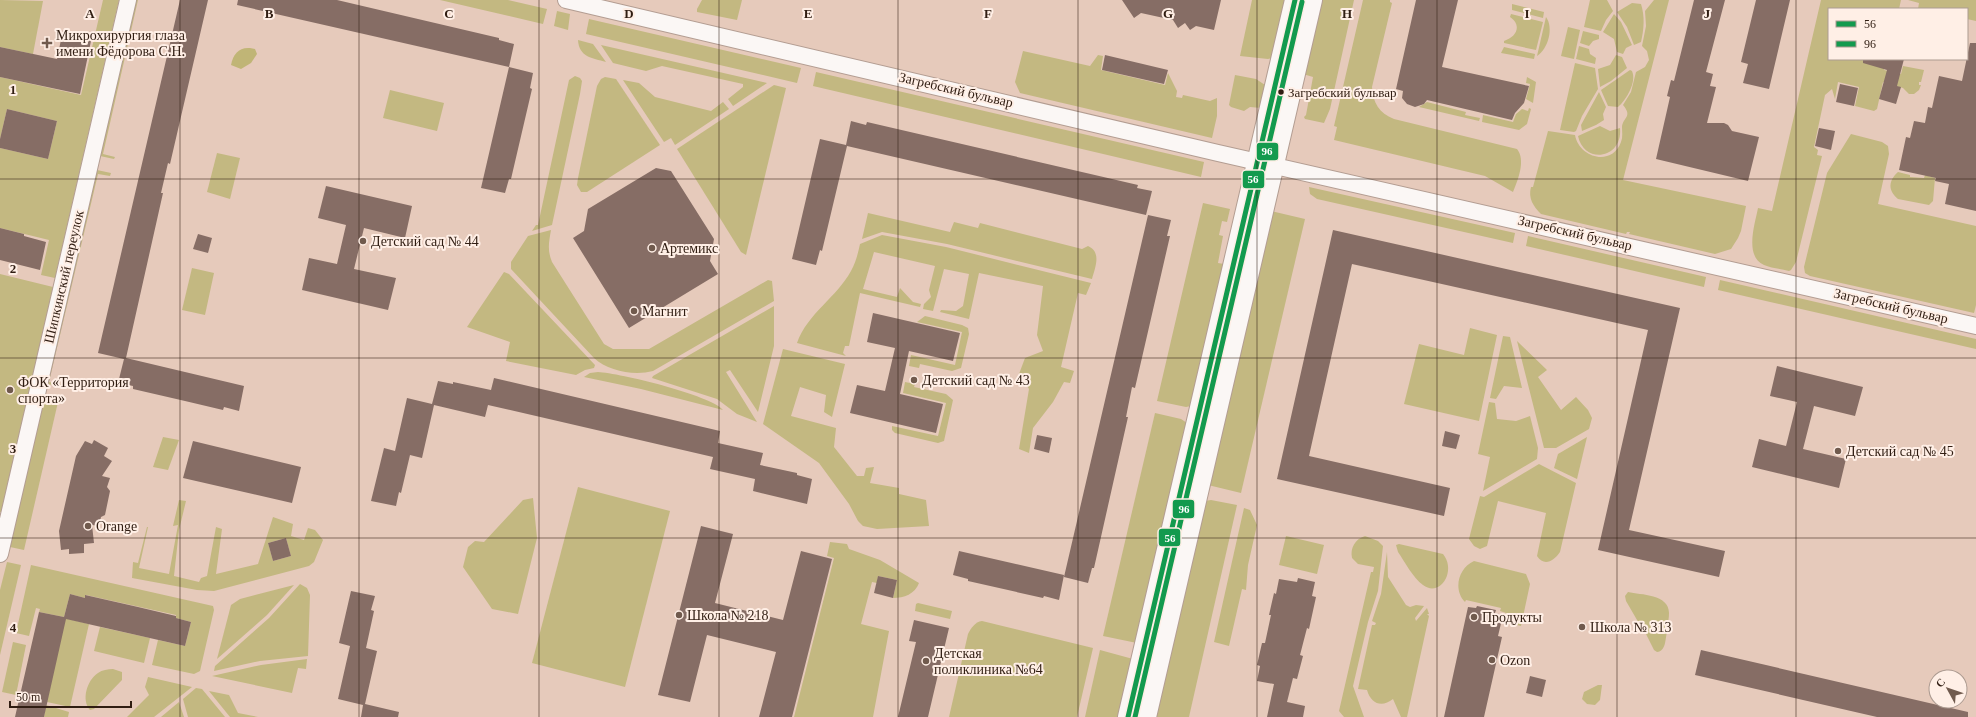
<svg xmlns="http://www.w3.org/2000/svg" width="1976" height="717" font-family="Georgia,serif">
<style>
.green{fill:#c3b881;fill-rule:evenodd}
.forest{fill:#c0b576}
.building{fill:#866d65}
.lines{fill:none;stroke-linecap:round;stroke-linejoin:round}
.minor-casing{stroke:#b39d92;stroke-width:18}
.tertiary-casing{stroke:#b39d92;stroke-width:22}
.minor{stroke:#fbf7f5;stroke-width:16}
.tertiary{stroke:#fbf7f5;stroke-width:20}
.bus-1-casing{stroke:#ffefe6;stroke-width:8}
.bus-2-casing{stroke:#ffefe6;stroke-width:8}
.bus-1{stroke:#139a4e;stroke-width:5}
.bus-2{stroke:#139a4e;stroke-width:5}
.grid{fill:none;stroke:#301d12;stroke-width:1;stroke-opacity:0.55}
.poi-dot{fill:#705a4d;stroke:#ffefe6;stroke-width:1.5}
.bus-dot{fill:#301d12;stroke:#ffefe6;stroke-width:1.5}
.labels{text-anchor:middle;dominant-baseline:central;stroke-width:4;stroke-linejoin:round;paint-order:stroke}
.bus-label{font-size:13px;fill:#301d12;stroke:#ffefe6;text-anchor:start}
.poi-label{font-size:14px;fill:#301d12;stroke:#ffefe6;text-anchor:start}
.street-label{font-size:14px;fill:#301d12;stroke:#ffefe6}
.grid-label{font-size:13px;text-anchor:middle;font-weight:bold;fill:#301d12;stroke:#ffefe6;stroke-width:4;stroke-linejoin:round;paint-order:stroke}
.line-badge{stroke:#ffefe6;stroke-width:1.5}
.badge-label{font-size:11px;text-anchor:middle;font-weight:bold;fill:#fff}
</style>
<rect width="100%" height="100%" fill="#e6cabb"/>
<g class="green">
<path d="M0 0 43 1 33 54 0 47Z"/>
<path d="M103 0H119L55 278 41 275 49 240 0 228V148L48 159 57 121 7 109 0 139V77L81 95Z"/>
<path d="M136 0H138L103 154 115 157 114 159 100 156Z"/>
<path d="M440 0H508L547 9 543 24Z"/>
<path d="M702 0H742L737 20 697 12V9Z"/>
<path d="M1252 0H1285L1272 58 1268 59 1240 56Z"/>
<path d="M1321 0H1354L1330 109 1324 123 1305 119 1304 117 1306 115 1313 77 1303 74Z"/>
<path d="M1363 0H1390V2L1392 3 1372 87C1373 103 1379 113 1394 119L1517 149C1526 160 1518 180 1513 192L1485 176 1334 140 1337 127 1334 126Z"/>
<path d="M1590 0H1607L1613 11 1606 20 1601 31 1584 27Z"/>
<path d="M1654 0H1669L1623 180 1746 206 1741 231 1738 238 1731 249 1715 254 1629 234 1630 232H1627L1626 234 1541 214C1533 206 1528 198 1531 187H1533L1548 131 1575 135C1579 158 1612 167 1621 142 1623 137 1622 132 1622 127 1623 117 1633 117 1623 105L1631 92 1636 72 1645 67 1649 60 1647 51 1642 46 1646 26 1645 11Z"/>
<path d="M1821 0H1901L1899 9H1829V59H1886L1884 70 1901 74 1903 66 1924 70 1921 82H1919V85H1921L1919 90 1914 94H1909L1903 88 1883 82 1877 109 1874 111 1855 106 1859 87 1838 82 1835 99 1832 89 1825 95 1814 147 1818 150 1817 155 1822 156 1796 262 1791 270 1789 271C1781 269 1771 268 1764 265 1744 256 1755 224 1758 208L1772 211Z"/>
<path d="M1908 0H1976V21L1967 19V9H1918L1919 3Z"/>
<path d="M1632 3 1641 4C1645 17 1644 29 1641 42L1634 45 1627 27 1617 12Z"/>
<path d="M1512 4 1544 12 1543 18 1512 10Z"/>
<path d="M557 11 570 14 568 30 554 26Z"/>
<path d="M1511 14 1543 22 1536 50 1504 43V41C1517 37 1522 25 1510 17Z"/>
<path d="M1614 14 1621 22 1632 45 1626 48 1623 54 1617 52 1614 39 1603 32Z"/>
<path d="M1546 17C1554 28 1548 49 1537 56Z"/>
<path d="M589 19 801 68 797 83 586 34Z"/>
<path d="M1568 27 1580 30 1574 59 1561 56Z"/>
<path d="M1583 31 1599 35V39L1593 41 1589 46 1580 43Z"/>
<path d="M578 40 593 44 606 62C592 58 579 57 578 40Z"/>
<path d="M601 45 767 83 733 106 728 99 743 87V84L662 66 646 71 613 63Z"/>
<path d="M1579 46 1589 49 1590 54 1596 58 1595 64 1576 59Z"/>
<path d="M1504 47 1535 54 1534 59 1501 53Z"/>
<path d="M1023 51 1090 66 1098 55 1103 56 1101 70 1165 85 1168 73 1177 91 1176 97 1182 98 1183 95 1210 101 1217 98V116L1212 138 1020 93 1015 82Z"/>
<path d="M1616 55 1622 57 1627 68 1611 81 1600 87 1598 69 1610 65Z"/>
<path d="M1575 63 1595 68 1598 89 1582 116 1576 131 1574 132 1560 130Z"/>
<path d="M1630 70 1632 71C1637 82 1626 100 1618 107L1608 106 1601 90Z"/>
<path d="M816 72 1204 162 1201 177 813 86Z"/>
<path d="M1235 75 1256 79 1265 85 1261 108 1250 107 1244 111 1231 107 1229 105Z"/>
<path d="M575 76 580 78 582 81 580 94 552 225 532 231 536 225H538L569 80Z"/>
<path d="M605 77 616 79 660 145 587 192H581L577 185 578 178 597 86 601 79Z"/>
<path d="M1527 77 1536 82 1533 103 1526 99 1530 84 1526 83Z"/>
<path d="M623 80 639 83 655 97 711 111 723 102 729 109 675 145 671 138 664 142Z"/>
<path d="M774 85 786 88 746 255 741 252 677 149Z"/>
<path d="M390 90 444 103 437 131 383 118Z"/>
<path d="M1599 92 1606 107 1603 114 1604 120 1596 125 1582 131 1581 125Z"/>
<path d="M1427 102 1466 112 1465 115 1480 118 1479 121 1419 107Z"/>
<path d="M1529 108 1531 109 1527 124 1519 130 1482 122 1483 115 1513 122 1516 114 1522 109 1528 111Z"/>
<path d="M1600 126 1610 131 1620 128C1623 159 1584 165 1578 136Z"/>
<path d="M1851 134 1882 142 1888 146 1889 154 1878 204 1976 226V305L1974 313 1810 276 1805 273 1804 267 1827 173Z"/>
<path d="M217 153 240 158 230 199 207 192Z"/>
<path d="M97 170 111 173 110 176 98 174 49 382 62 385 61 387 48 384Z"/>
<path d="M1898 172 1910 175V177L1924 178 1925 175 1935 178 1933 201 1929 205 1898 199C1887 190 1889 180 1898 172Z"/>
<path d="M1309 187 1515 233 1513 243 1317 199 1310 194Z"/>
<path d="M1203 203 1230 209 1227 222 1222 221 1219 235 1223 236 1218 263 1224 264 1191 406 1186 407 1157 401Z"/>
<path d="M1271 211 1305 219 1241 493 1208 485Z"/>
<path d="M868 213 950 232 954 222 978 228 980 223 1082 249 1088 246C1102 252 1095 268 1092 279L947 244 882 232 862 239Z"/>
<path d="M551 230C549 242 547 250 552 262L604 344 613 349H649L768 280 772 281 774 301 653 371C634 376 608 371 594 358L511 269V262L528 236Z"/>
<path d="M882 235 946 247 1091 283 1086 295 1078 293 1061 367 1074 371 1070 383 1064 382 1053 402 1033 428 1029 453 1019 449 1029 389 1019 374 1025 358 1043 351 1037 335 1043 286 979 273 969 319 940 312 941 310 956 311 963 306 969 274 944 269 933 311 923 309 924 304 931 297 929 290 935 266 874 252 863 289 897 297 900 288 913 302 921 304 920 307 860 293 849 346H845L843 353 846 356 797 343C807 314 837 297 851 271 856 262 858 253 860 244Z"/>
<path d="M1528 236 1706 277 1704 287 1526 246Z"/>
<path d="M192 268 214 273 205 315 182 310Z"/>
<path d="M504 272 509 274 595 365 594 368 585 370 576 375 506 361 510 342 467 327Z"/>
<path d="M0 274 53 287 1 512H0Z"/>
<path d="M1720 280 1976 339V349L1718 290Z"/>
<path d="M774 306V346L758 412 730 370 726 372 757 422 737 414 717 399 652 378 653 376Z"/>
<path d="M925 316 962 325 968 328 969 334 961 368 952 371 920 364 919 368 909 366 911 355 955 365 962 332 917 322Z"/>
<path d="M1470 328 1497 335 1479 421 1404 404 1419 344 1464 355Z"/>
<path d="M1503 336 1510 337 1522 388 1504 386 1496 399 1490 398Z"/>
<path d="M1517 341 1547 370 1538 377 1561 410 1576 397 1588 410 1592 418 1589 429 1556 448H1544Z"/>
<path d="M783 349 845 364 832 417 824 412 826 395 800 387 791 416 836 428 834 447 857 476H864L866 468 874 467 870 483 899 488V494L926 500 929 526 877 529 863 526 858 521 849 504 819 463 763 424Z"/>
<path d="M598 372C619 373 711 395 723 410L641 389 584 377 590 373Z"/>
<path d="M905 382 915 384 914 387 946 394 953 400 944 441 938 443 895 433 892 430V426L938 436 946 403 903 393Z"/>
<path d="M44 399 58 402 24 550 10 547Z"/>
<path d="M1489 402 1495 403 1497 419 1516 421 1530 416 1538 448 1537 459 1483 491 1490 457 1478 454Z"/>
<path d="M1155 413 1181 419 1187 423 1137 643 1132 642 1103 636Z"/>
<path d="M163 437 179 440 168 470 153 467Z"/>
<path d="M1587 437 1577 479 1554 468 1558 454Z"/>
<path d="M1539 464 1576 483 1560 552C1554 561 1544 567 1537 556L1546 513 1498 501 1487 546 1480 549 1474 546 1469 539 1480 496 1484 497Z"/>
<path d="M578 487 670 511 625 687 532 663Z"/>
<path d="M533 498 537 538 518 614 492 609 463 567 468 547 475 541 484 542 523 500Z"/>
<path d="M179 500 186 501 179 530 174 576 199 582 201 578 207 576 216 527 222 529 216 574 258 564 273 517 293 524 291 536 304 540 308 528 315 530 323 540 314 562 309 566 214 591 197 590 132 578 133 562 138 563 147 527H148L139 568 169 574 178 525 173 526ZM286 538 291 556 273 561 268 543Z"/>
<path d="M1211 500 1237 505 1189 717H1155L1205 501Z"/>
<path d="M1244 508 1250 510 1257 525 1248 565 1246 590 1242 589 1229 646 1214 642Z"/>
<path d="M1286 536 1324 545 1317 574 1279 565Z"/>
<path d="M1365 536 1378 541 1383 546 1378 591 1368 622 1353 686 1364 717H1344L1339 711 1371 572H1373L1374 567 1358 564 1352 558C1350 548 1355 539 1365 536Z"/>
<path d="M830 542 847 544 849 549 880 560 919 583C915 594 904 598 893 598L897 580 878 576 877 583 872 582 861 624 889 631 873 717H794L834 558 827 556Z"/>
<path d="M1399 544 1443 554C1457 571 1440 598 1423 585 1413 578 1405 562 1398 552L1396 545Z"/>
<path d="M1387 552 1388 577 1406 605 1410 607 1416 605 1424 606 1415 618 1416 621 1427 608 1429 614H1427L1429 616 1407 717H1401L1393 699C1382 708 1371 704 1367 690L1358 689 1372 625H1375L1376 623 1372 621 1381 594Z"/>
<path d="M1474 561 1526 574 1530 584 1521 626 1504 622 1506 613 1500 611 1501 608 1466 600 1465 602C1453 590 1458 568 1474 561Z"/>
<path d="M7 562 21 565 0 655V590Z"/>
<path d="M31 565 213 606 214 610 200 671 194 674 152 665 158 640 185 646 191 622 176 618V615L86 595 85 598 70 594 64 617 39 612 40 609 36 608 29 636 16 633Z"/>
<path d="M300 584 307 588 310 595 308 656 260 661 214 671 215 666 269 618Z"/>
<path d="M294 585 267 615 217 659 231 605 240 599Z"/>
<path d="M1628 592C1641 595 1669 594 1669 613 1669 618 1668 623 1667 628L1665 629V631L1667 632C1665 640 1666 651 1657 652L1654 650 1645 632H1644L1626 601 1625 596Z"/>
<path d="M918 603 952 611 950 619 915 611 916 604Z"/>
<path d="M64 618 89 624 70 707 47 702Z"/>
<path d="M982 621 1093 648 1077 717H949L968 634C971 628 975 622 982 621Z"/>
<path d="M100 627 150 638 144 663 94 651Z"/>
<path d="M13 642 26 645 16 695 2 692Z"/>
<path d="M1100 650 1133 659 1119 717H1085Z"/>
<path d="M307 659 306 669 298 668 292 693 212 676 261 665Z"/>
<path d="M113 669 122 672V680L94 709 90 710C81 700 87 680 98 673 102 670 108 669 113 669Z"/>
<path d="M148 677 192 687 154 717H127L149 695 145 687Z"/>
<path d="M1598 685H1602L1600 700 1595 705 1587 704 1582 699 1584 692Z"/>
<path d="M196 688 202 689 225 717H188L183 699Z"/>
<path d="M209 691 229 695 238 713 258 717H230Z"/>
<path d="M179 702 184 717H161Z"/>
<path d="M46 705 69 712 68 717H44Z"/>
</g>
<path class="forest" d="M250 48 255 49 257 54 251 63 241 69 231 65C233 54 239 47 250 48Z"/>
<g class="building">
<path d="M180 0H208L170 164 168 163 161 193H163L126 358 244 386 239 411 224 407 223 410 185 401 133 389V386L118 383 124 359 98 353Z"/>
<path d="M238 0H337L499 38V40L514 44 509 67 237 5Z"/>
<path d="M1122 0H1221L1214 30 1196 26 1190 30 1185 23 1178 28 1173 20 1141 13 1134 18Z"/>
<path d="M1416 0H1458L1442 67 1529 86 1524 103 1515 113 1512 120 1427 100 1424 104 1415 107 1407 104 1402 98 1403 91 1396 89Z"/>
<path d="M1694 0H1725L1706 72 1713 74 1710 86 1716 87 1707 123H1724L1728 125 1732 131 1759 137 1748 181 1656 159 1670 97 1667 96 1671 80 1674 81Z"/>
<path d="M1756 0H1790L1769 89 1743 83 1748 64 1741 62Z"/>
<path d="M63 30 92 36 80 94 0 77V47L57 59Z"/>
<path d="M1970 43H1976V211L1945 204 1949 184 1935 181 1936 178 1899 170 1906 137 1910 138 1914 121 1925 123 1928 107 1932 108 1939 76 1962 81Z"/>
<path d="M1105 55 1168 70 1164 84 1102 70Z"/>
<path d="M1863 59H1904L1897 86 1901 87 1896 104 1879 99 1887 70 1863 63Z"/>
<path d="M509 67 533 73 530 88 532 89 511 179H509L505 193 481 188Z"/>
<path d="M1840 84 1858 88 1854 106 1836 102Z"/>
<path d="M7 109 57 121 48 159 0 148V139Z"/>
<path d="M851 121 866 125 867 122 1138 185 1137 188 1152 191 1146 215 847 146 822 251 820 250 816 265 792 259 820 139 846 145Z"/>
<path d="M1819 128 1835 131 1831 150 1815 146Z"/>
<path d="M656 168 671 171 714 239 710 261 718 274 629 328 573 238 584 231 588 209Z"/>
<path d="M326 186 412 206 405 238 364 228 354 269 396 278 388 310 302 290 309 258 337 264 346 225 318 218Z"/>
<path d="M1148 215 1171 220 1167 236H1170L1135 388 1132 387 1126 417H1128L1094 568H1092L1088 583 1064 577Z"/>
<path d="M0 228 24 234V236L46 242 40 270 0 260Z"/>
<path d="M1333 230 1680 308 1629 530 1725 551 1719 577 1598 550 1648 330 1352 264 1309 456 1450 488 1444 516 1277 479Z"/>
<path d="M198 234 212 238 208 253 193 249Z"/>
<path d="M873 313 960 333 953 361 909 351 900 394 943 404 936 433 850 413 857 385 885 391 895 348 867 342Z"/>
<path d="M1777 366 1863 387 1855 416 1814 406 1803 449 1846 459 1839 488 1752 467 1759 439 1786 446 1797 402 1770 396Z"/>
<path d="M494 378 720 431 718 443 763 453 760 465 797 473V475L812 479 807 504 753 491 755 479 710 469 713 457 488 405 485 417 434 405 422 458 410 455 401 493 399 492 396 506 371 501 384 448 395 451 407 398 432 404 438 381 453 384V382L491 390Z"/>
<path d="M1445 431 1460 435 1456 449 1442 446Z"/>
<path d="M1037 435 1052 438 1049 453 1034 449Z"/>
<path d="M94 440 108 448 104 456 112 461 102 476 110 478 107 487 110 491 105 515 101 517 99 526 92 525 94 543 84 544V553L69 554V549L61 550 59 531 76 456 85 441 92 444Z"/>
<path d="M193 441 301 467 292 503 183 478Z"/>
<path d="M701 526 733 534 715 603 783 620 801 551 832 559 792 717H759L776 652 707 635 690 702 658 695Z"/>
<path d="M286 538 291 556 273 561 268 543Z"/>
<path d="M959 551 1064 575 1059 600 1044 596 1043 598 968 581V579L953 575Z"/>
<path d="M878 576 897 580 893 598 874 593Z"/>
<path d="M1298 578 1315 582 1312 596 1316 597 1309 629 1307 628 1300 655 1303 656 1297 679 1293 678 1287 702 1305 706 1303 717H1267L1274 684 1257 681 1260 666 1257 665 1262 643H1265L1271 615H1269L1274 593 1276 594 1279 579 1297 582Z"/>
<path d="M351 591 375 596 371 610 374 611 366 648 377 651 365 704 399 712 398 717H361L363 705 338 699 350 646 339 643Z"/>
<path d="M70 594 85 598V595L138 607 176 616V618L191 622 185 646 66 619 44 717H15L39 612 64 617Z"/>
<path d="M1477 606 1496 610 1495 613 1503 615 1498 636 1502 637 1484 717H1444L1468 607 1476 608Z"/>
<path d="M914 620 949 628 928 717H898L916 642 909 641Z"/>
<path d="M1701 650 1968 712V717H1877L1695 675Z"/>
<path d="M1530 676 1546 680 1542 697 1526 693Z"/>
</g>
<g class="lines">
<g class="minor-casing">
<g id="minor">
<path d="M566 0 1218 153 1976 326"/>
<path d="M0 554 128 0"/>
</g>
</g>
<g class="tertiary-casing">
<g id="tertiary">
<path d="M1128 717 1295 0"/>
<path d="M1146 717 1312 0"/>
</g>
</g>
<use href="#minor" class="minor"/>
<use href="#tertiary" class="tertiary"/>
<g class="bus-1-casing">
<path id="bus-1" d="M1128 717 1295 0"/>
</g>
<g class="bus-2-casing">
<path id="bus-2" d="M1135 717 1302 2"/>
</g>
<use href="#bus-1" class="bus-1"/>
<use href="#bus-2" class="bus-2"/>
</g>
<path class="grid" d="M180 0V717M359 0V717M539 0V717M719 0V717M898 0V717M1078 0V717M1257 0V717M1437 0V717M1617 0V717M1796 0V717M0 179H1976M0 358H1976M0 538H1976"/>
<g class="poi-dot">
<path d="M45 37h4v4h4v4h-4v4h-4v-4h-4v-4h4z"/>
<circle cx="363" cy="241" r="4"/>
<circle cx="652" cy="248" r="4"/>
<circle cx="634" cy="311" r="4"/>
<circle cx="914" cy="380" r="4"/>
<circle cx="10" cy="390" r="4"/>
<circle cx="1838" cy="451" r="4"/>
<circle cx="88" cy="526" r="4"/>
<circle cx="679" cy="615" r="4"/>
<circle cx="1474" cy="617" r="4"/>
<circle cx="1582" cy="627" r="4"/>
<circle cx="1492" cy="660" r="4"/>
<circle cx="926" cy="661" r="4"/>
</g>
<circle class="bus-dot" cx="1281" cy="92" r="3.5"/>
<g class="labels">
<g class="bus-label">
<text x="1288" y="92">Загребский бульвар</text>
</g>
<g class="poi-label">
<text x="56" y="35">Микрохирургия глаза<tspan x="56" dy="16">имени Фёдорова С.Н.</tspan></text>
<text x="371" y="241">Детский сад № 44</text>
<text x="660" y="248">Артемикс</text>
<text x="642" y="311">Магнит</text>
<text x="922" y="380">Детский сад № 43</text>
<text x="18" y="382">ФОК «Территория<tspan x="18" dy="16">спорта»</tspan></text>
<text x="1846" y="451">Детский сад № 45</text>
<text x="96" y="526">Orange</text>
<text x="687" y="615">Школа № 218</text>
<text x="1482" y="617">Продукты</text>
<text x="1590" y="627">Школа № 313</text>
<text x="934" y="653">Детская<tspan x="934" dy="16">поликлиника №64</tspan></text>
<text x="1500" y="660">Ozon</text>
</g>
<g class="street-label">
<text transform="translate(956 90) rotate(13)">Загребский бульвар</text>
<text transform="translate(1575 233) rotate(13)">Загребский бульвар</text>
<text transform="translate(64 277) rotate(-77)">Шипкинский переулок</text>
<text transform="translate(1891 306) rotate(13)">Загребский бульвар</text>
</g>
</g>
<g class="grid-label">
<text x="90" y="18">A</text>
<text x="269" y="18">B</text>
<text x="449" y="18">C</text>
<text x="629" y="18">D</text>
<text x="808" y="18">E</text>
<text x="988" y="18">F</text>
<text x="1168" y="18">G</text>
<text x="1347" y="18">H</text>
<text x="1527" y="18">I</text>
<text x="1707" y="18">J</text>
<text x="13" y="94">1</text>
<text x="13" y="273">2</text>
<text x="13" y="453">3</text>
<text x="13" y="632">4</text>
</g>
<g class="line-badge">
<rect x="1256" y="142" width="23" height="19" rx="4" fill="#139a4e"/>
<rect x="1242" y="170" width="23" height="19" rx="4" fill="#139a4e"/>
<rect x="1172" y="499" width="23" height="20" rx="4" fill="#139a4e"/>
<rect x="1158" y="528" width="23" height="19" rx="4" fill="#139a4e"/>
</g>
<g class="badge-label">
<text x="1267" y="155">96</text>
<text x="1253" y="183">56</text>
<text x="1184" y="513">96</text>
<text x="1170" y="542">56</text>
</g>
<rect x="1828" y="8" width="140" height="52" fill="#ffefe6" stroke="#ac9b91"/>
<rect x="1836" y="21" width="20" height="6" fill="#139a4e" stroke="#ac9b91"/>
<text x="1864" y="28" font-size="12" fill="#301d12">56</text>
<rect x="1836" y="41" width="20" height="6" fill="#139a4e" stroke="#ac9b91"/>
<text x="1864" y="48" font-size="12" fill="#301d12">96</text>
<g transform="translate(1948 689) rotate(310)"><circle r="19" fill="#ffefe6" stroke="#ac9b91"/>
<path d="M0-3L7 15L0 10L-7 15Z" fill="#705a4d"/>
<text y="-6" font-size="11" font-weight="bold" text-anchor="middle" fill="#301d12">С</text>
</g>
<path d="M10 701v6h121v-6" fill="none" stroke="#301d12" stroke-width="2"/>
<text x="16" y="701" font-size="12" fill="#301d12" stroke="#ffefe6" stroke-width="3" paint-order="stroke">50 m</text>
</svg>
